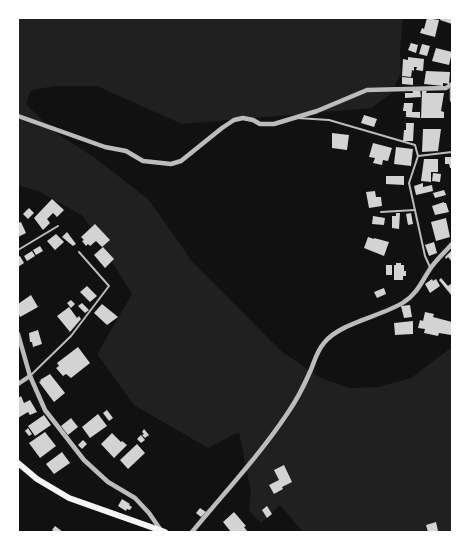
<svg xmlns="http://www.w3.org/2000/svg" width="470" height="550" font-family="Commissioner,sans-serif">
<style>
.green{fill:#202020}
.building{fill:#d3d3d3}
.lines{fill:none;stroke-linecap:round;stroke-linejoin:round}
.service{stroke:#bcbcbc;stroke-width:2}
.minor{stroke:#bcbcbc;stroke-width:4.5}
.secondary{stroke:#f5f5f5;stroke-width:6}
</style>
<rect width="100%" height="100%" fill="#111"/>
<path class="green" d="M18 18H403L400 51 401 73 391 94 371 108 182 124 97 86H56L31 90 26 104 52 130 95 158 149 200 191 260 281 351 319 377 349 388 379 387 411 378 452 347V532H303L280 505 261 523 249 510 251 492 239 432 208 448 134 405 97 354 132 294 83 216 38 191 18 185Z"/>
<g class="building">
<path d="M427 18 439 20 435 37 420 33 422 28 424 29Z"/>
<path d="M441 18H452V24L440 20Z"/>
<path d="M411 43 418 45 416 53 408 50Z"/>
<path d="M422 44 430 46 427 56 419 54Z"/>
<path d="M436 48 452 52 449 65 432 61Z"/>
<path d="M408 57 424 59 423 71 416 70 417 67H414V71L412 70 411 77 402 76 403 59 408 60Z"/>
<path d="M426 71 450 72 449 84 443 83V86L424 84Z"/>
<path d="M402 77 413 78V85L402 84Z"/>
<path d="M420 89 421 97 405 98V93H413L412 90Z"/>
<path d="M422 91H427L426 93H444L441 111 444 112V118H421Z"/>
<path d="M404 103H413L412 112H420V118L406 117V111H403Z"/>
<path d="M364 115 377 119 374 127 361 123Z"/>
<path d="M406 123H414L413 141H403L404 130H406Z"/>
<path d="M423 129H441L438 151 422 152Z"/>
<path d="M332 133 349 135 347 150 332 148Z"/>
<path d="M373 143 392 148 388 161 383 160 382 165 373 163 375 158 369 157Z"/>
<path d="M396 147 413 149 411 166 394 164Z"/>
<path d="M445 157H452V168H450L449 164H445Z"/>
<path d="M424 159H438V172H431V182L421 181Z"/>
<path d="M433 173 441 174 440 182 432 181Z"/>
<path d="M386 176H404V185L386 184Z"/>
<path d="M423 183V187L432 185 433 191 416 195 414 186Z"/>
<path d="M444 190 446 195 435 198 433 193Z"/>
<path d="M375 191 376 197H381L382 206 369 208 366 192Z"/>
<path d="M52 199 64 210 57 217 53 213 47 219 50 223 43 230 34 218Z"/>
<path d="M444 202V203H446L449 212 435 215 432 206Z"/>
<path d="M29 208 34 213 28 219 23 214Z"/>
<path d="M396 213H400L399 229 392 228V216H396Z"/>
<path d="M411 213 413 224 408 225 406 214Z"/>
<path d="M373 216 385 218 384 225 372 224Z"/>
<path d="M446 218 450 237 436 241 431 222Z"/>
<path d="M21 222 26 233 18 237V223Z"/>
<path d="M95 224 110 240 102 247 96 241 90 246 88 244 86 246 82 241 84 240 81 237Z"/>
<path d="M67 232 76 244 73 246 62 237Z"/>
<path d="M56 234 64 242 55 250 47 241Z"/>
<path d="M368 237 374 239V238L389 242 384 256 364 248Z"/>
<path d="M434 242 437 253 429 256 425 245Z"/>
<path d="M40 246 43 251 36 255 33 250Z"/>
<path d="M103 247 114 259 105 268 94 255Z"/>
<path d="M452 250V262L448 257 446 259 445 257Z"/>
<path d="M32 251 35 256 27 261 24 256Z"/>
<path d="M20 256 24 263 18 267V257Z"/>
<path d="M396 263H401V265H404V271H406V276H403V280H394V265H396Z"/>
<rect x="386" y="265" width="6" height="10"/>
<path d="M441 278 448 286 452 283V296L439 280Z"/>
<path d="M432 279 433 281 436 279 440 286 430 293 425 284Z"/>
<path d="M87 286 97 296 90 302 80 292Z"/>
<path d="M384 288 386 294 377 298 374 292Z"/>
<path d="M31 295 38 307 20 317 18 313V304Z"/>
<path d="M71 300 75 304 71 308 67 303Z"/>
<path d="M82 303 89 310 85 313 78 306Z"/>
<path d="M102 304 118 317 107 325 94 313Z"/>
<path d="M410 305 412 317 404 318 401 306Z"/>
<path d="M69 307 77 318 79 316 81 319 70 332 57 316Z"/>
<path d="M425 312 434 314 433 317 452 322 451 335 439 333 438 336 424 333 425 329 418 328 420 320 423 321Z"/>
<path d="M413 321V334L395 335 394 323Z"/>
<path d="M38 330 42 344 33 347 32 342H30L29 333Z"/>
<path d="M78 347 90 363 71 378 66 374 63 376 56 368 59 366 57 363Z"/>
<path d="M50 374 65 393 54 402 39 382 41 381 40 380Z"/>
<path d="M21 396 24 403 30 400 37 412 30 415 28 412 18 418V398Z"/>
<path d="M107 410 113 418 109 421 103 413Z"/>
<path d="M98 414 107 426 90 438 82 427Z"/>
<path d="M44 415 51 425 35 436 28 426Z"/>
<path d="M71 418 78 427 68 435 61 426Z"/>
<path d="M28 428 32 434 29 436 25 431Z"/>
<path d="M144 429 149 435 145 438 142 435 144 434 142 432Z"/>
<path d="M45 432 56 446 40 458 29 443Z"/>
<path d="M112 433 121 442 122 441 127 445 114 458 101 444Z"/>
<path d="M141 435 145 440 141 443 137 439Z"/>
<path d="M83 440 87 444 82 449 78 445Z"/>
<path d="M137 444 145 453 128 469 120 460Z"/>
<path d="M62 452 70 463 54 474 46 464Z"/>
<path d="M284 465 292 482 282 487 283 489 274 494 269 485 279 480 274 470Z"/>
<path d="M122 499 130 504 129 505 132 507 130 510 127 509 126 511 118 506Z"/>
<path d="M267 506 272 514 267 518 262 510Z"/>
<path d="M200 508 206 512 201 517 196 513Z"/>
<path d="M234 512 246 526 244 527 248 532H231L223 522Z"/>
<path d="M436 522 438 531 428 532 426 525Z"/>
<path d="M55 526 63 532H55L52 530Z"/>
</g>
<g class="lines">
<g class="service">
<path d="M297 118 329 120 415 145 418 156"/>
<path d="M381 212 415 210"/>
<path d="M18 250 58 226"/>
<path d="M430 267 425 256 409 183 418 156 452 152"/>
<path d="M30 376 71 336 109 286 79 252"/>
</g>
<g class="minor">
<path d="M452 89V100"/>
<path d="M18 116 105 147 126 151 143 161 171 164 181 161 222 128 234 120 243 118 253 120 260 124H274L317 111 367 90 446 88 452 84"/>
<path d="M18 334 30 376 45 410 84 460 108 482 135 498 149 513 160 529"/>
<path d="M18 384 30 376"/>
<path d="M192 532C224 493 259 456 287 414 296 401 303 388 309 374 314 364 316 352 324 343 339 323 383 316 404 302 417 294 422 281 430 269 436 260 445 252 452 244"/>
</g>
<path class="secondary" d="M18 463 37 479 69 498 165 532"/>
</g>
<rect width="470" height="550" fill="none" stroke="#ffffff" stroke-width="38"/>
</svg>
